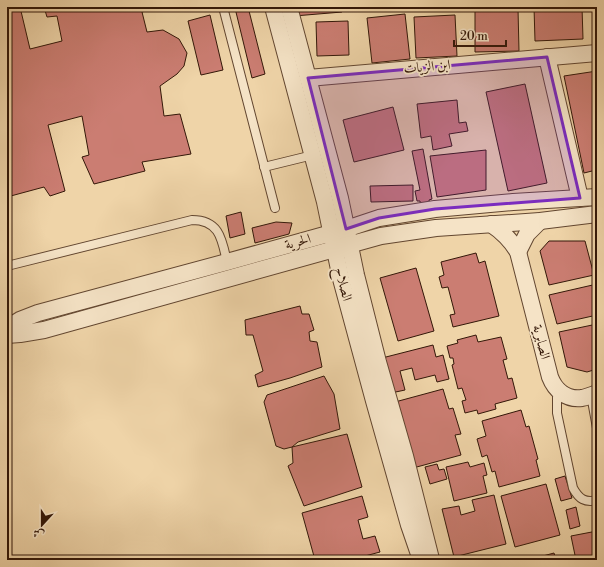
<svg xmlns="http://www.w3.org/2000/svg" width="604" height="567" font-family="'Libre Bodoni',Amiri,serif">
<style>
.building{fill:#cb7d72;stroke:#331708}
.lines{fill:none;stroke-linecap:round;stroke-linejoin:round}
.service-casing{stroke:#624630;stroke-width:10}
.minor-casing{stroke:#624630;stroke-width:18}
.service{stroke:#f5e3c6;stroke-width:8}
.minor{stroke:#f5e3c6;stroke-width:16}
.marked{fill:#7b2cbf;fill-opacity:0.2;stroke:#7b2cbf;stroke-width:3;stroke-linejoin:round}
.labels{text-anchor:middle;dominant-baseline:central;stroke-width:3.5;stroke-linejoin:round;paint-order:stroke}
.street-label{font-size:14px;fill:#331708;stroke:#f5e3c6}
</style>
<rect width="100%" height="100%" fill="#efd4a8"/>
<filter id="stains"><feTurbulence type="fractalNoise" baseFrequency=".005" numOctaves="4"/><feColorMatrix values="0 0 0 0 .2 0 0 0 0 .09 0 0 0 0 .02 0 0 0 .5 -.17"/></filter>
<radialGradient id="worn" r=".72"><stop offset=".6" stop-color="#630" stop-opacity="0"/><stop offset="1" stop-color="#630" stop-opacity=".3"/></radialGradient>
<g class="building">
<path d="M7 7H20L30 49 62 41 57 16 47 17 44 7H159L142 12 147 32 163 30 179 39 187 53 184 66 177 74 160 86 164 116 180 114 191 154 142 162 145 171 94 184 82 157 89 155 82 116 48 125 65 191 50 196 44 187 7 197Z"/>
<path d="M238 7H248L265 74 252 78 235 8Z"/>
<path d="M294 7H342V12L294 16Z"/>
<path d="M534 7H582L583 39 535 41Z"/>
<path d="M518 9 519 51 475 52V10Z"/>
<path d="M405 14 410 59 372 63 367 18Z"/>
<path d="M210 15 223 70 201 75 188 21Z"/>
<path d="M455 15 457 56 416 58 414 17Z"/>
<path d="M348 21 349 55 317 56 316 22Z"/>
<path d="M597 71V174L592 171 584 173 564 76Z"/>
<path d="M525 84 547 183 508 191 486 92Z"/>
<path d="M457 100 459 123 466 122 468 131 449 134 452 146 433 150 431 136 421 138 417 104Z"/>
<path d="M393 107 404 150 354 162 343 120Z"/>
<path d="M423 149 432 199 429 200 430 205 421 207 420 201H417L415 191 420 190 412 151Z"/>
<path d="M486 150V190L437 197 430 156Z"/>
<path d="M413 185V201L371 202 370 186Z"/>
<path d="M241 212 245 234 230 238 226 216Z"/>
<path d="M276 222 292 223 289 234 255 243 252 228Z"/>
<path d="M549 241H585L594 275 549 285 540 251Z"/>
<path d="M476 253 479 263 485 261 499 316 453 327 450 315 455 314 448 287 442 288 439 277 444 275 441 262Z"/>
<path d="M416 268 434 331 398 341 380 278Z"/>
<path d="M597 284V315L557 324 549 295Z"/>
<path d="M300 306 302 314H309L314 330 309 332 310 341 317 342 322 367 290 378 258 387 255 375 263 371 253 335H246L245 320Z"/>
<path d="M597 324V369L587 372 567 367 559 332Z"/>
<path d="M476 335 478 342 501 337 507 359 503 360 508 379 512 378 517 398 495 404 496 409 478 414 477 410 465 413 462 401 466 400 462 388 458 389 452 365 454 364 453 358H450L447 346 458 343 457 340Z"/>
<path d="M433 345 436 357 443 355 449 379 437 382 435 375 415 380 412 368 400 371 405 390 391 393 382 358Z"/>
<path d="M324 376 334 394 340 429 298 442 292 447 284 449 276 446 264 402 267 395Z"/>
<path d="M443 389 449 409 453 408 461 434 455 435 461 455 413 468 395 402Z"/>
<path d="M521 410 526 427 529 426 538 459 536 460 540 476 499 487 495 471 492 472 487 455 482 457 477 439 486 436 482 421Z"/>
<path d="M347 434 362 487 304 506 288 466 293 463 292 447Z"/>
<path d="M468 462 470 467 484 463 487 475 483 476 487 493 454 501 446 467Z"/>
<path d="M437 464 439 470 444 469 447 479 430 484 425 467Z"/>
<path d="M565 476 572 498 561 501 555 479Z"/>
<path d="M546 484 560 535 515 547 501 496Z"/>
<path d="M494 495 506 544 454 557 442 509 459 506 461 515 475 511 472 500Z"/>
<path d="M362 496 368 517 358 520 363 539 375 536 380 552 350 560H315L302 513Z"/>
<path d="M576 507 580 526 570 529 566 510Z"/>
<path d="M597 531V560H576L571 536Z"/>
<path d="M554 553 556 560H528Z"/>
</g>
<g class="lines">
<g class="service-casing">
<g id="service">
<path d="M223 7 275 208"/>
<path d="M264 167 313 155"/>
<path d="M7 266 192 220C220 220 222 240 227 262"/>
<path d="M558 390 557 398V413L573 488C579 499 585 503 597 500"/>
<path d="M591 395 597 428"/>
</g>
</g>
<g class="minor-casing">
<g id="minor">
<path d="M273 7 325 202 341 279 374 401 409 525 421 560"/>
<path d="M289 7 340 198 356 275 378 362 405 456 431 559"/>
<path d="M547 57 580 198"/>
<path d="M308 78 597 53"/>
<path d="M491 224C503 232 511 240 518 252L550 377C555 390 566 400 582 398 587 397 592 395 597 393"/>
<path d="M518 252 527 234 540 221"/>
<path d="M7 328 20 320 38 313 227 262 346 229 379 218 435 209 513 202 597 197"/>
<path d="M7 335 20 334 44 330 381 236 436 228 540 221 597 214"/>
</g>
</g>
<use href="#service" class="service"/>
<use href="#minor" class="minor"/>
</g>
<path class="marked" d="M547 57 580 198 435 209 379 218 346 229 308 78Z"/>
<g class="labels">
<g class="street-label">
<text transform="translate(427 67) rotate(-5)">ابن الزيات</text>
<text transform="translate(298 242) rotate(-15)">الحرية</text>
<text transform="translate(343 284) rotate(76)">الصلاح</text>
<text transform="translate(541 342) rotate(76)">الصابرية</text>
</g>
</g>
<rect width="604" height="567" fill="none" stroke="#efd4a8" stroke-width="24"/>
<rect x="8" y="8" width="588" height="551" fill="none" stroke="#331708" stroke-width="2"/>
<rect x="12" y="12" width="580" height="543" fill="none" stroke="#331708"/>
<g transform="translate(42 525) rotate(201)" stroke="#f5e3c6" stroke-width="3" paint-order="stroke">
<path d="M0-3L7 15L0 10L-7 15Z" fill="#331708"/>
<text y="-6" font-size="11" font-weight="bold" text-anchor="middle" fill="#331708">ش</text>
</g>
<path d="M454 40v6h52v-6" fill="none" stroke="#331708" stroke-width="2"/>
<text x="460" y="40" font-size="12" fill="#331708" stroke="#f5e3c6" stroke-width="3" paint-order="stroke">20 m</text>
<rect width="100%" height="100%" filter="url(#stains)"/>
<rect width="100%" height="100%" fill="url(#worn)"/>
</svg>
